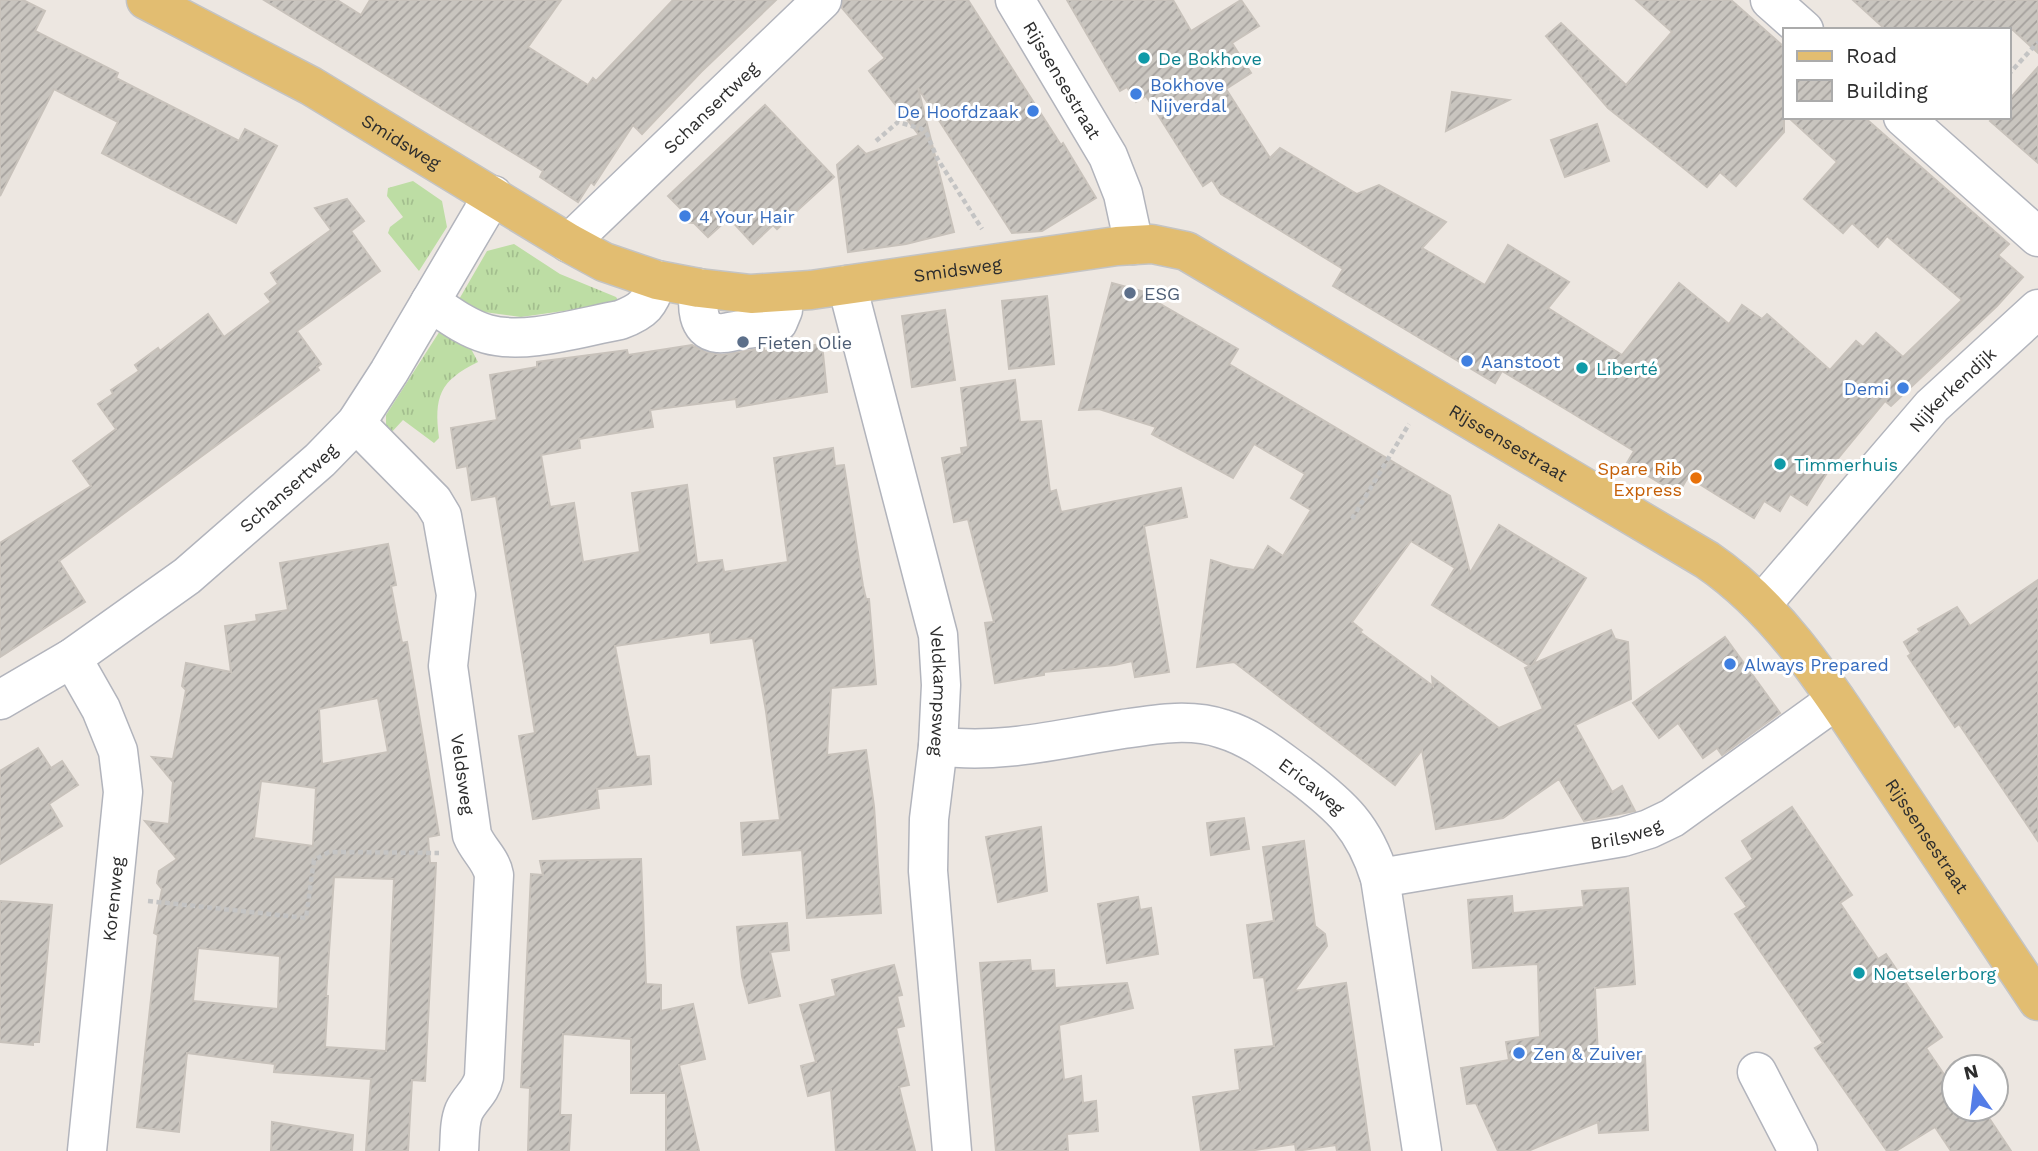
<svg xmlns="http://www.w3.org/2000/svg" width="2038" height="1151" font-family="'Work Sans',sans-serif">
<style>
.grass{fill:url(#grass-tufts)}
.building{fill:url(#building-hatch);stroke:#c8c2bb;stroke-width:2;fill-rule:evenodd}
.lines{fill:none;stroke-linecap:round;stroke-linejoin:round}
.minor-casing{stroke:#b2b4bc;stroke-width:41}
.major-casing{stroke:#c4c4c4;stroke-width:41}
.path{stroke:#c4c4c4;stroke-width:4.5;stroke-dasharray:5 3.5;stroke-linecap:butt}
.minor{stroke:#fff;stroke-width:38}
.major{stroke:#e2bd71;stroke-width:38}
.culture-dot{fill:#0f9aa8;stroke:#fff;stroke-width:2.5}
.shop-dot{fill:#3f7fe0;stroke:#fff;stroke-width:2.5}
.service-dot{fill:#5c6f8a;stroke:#fff;stroke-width:2.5}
.food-dot{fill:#e8710a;stroke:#fff;stroke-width:2.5}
.labels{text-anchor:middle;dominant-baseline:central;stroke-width:6;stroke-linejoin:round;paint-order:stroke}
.culture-label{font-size:18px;fill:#0d838f;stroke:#fff;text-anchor:start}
.street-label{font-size:18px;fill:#2d2d2d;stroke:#fff}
.shop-label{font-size:18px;fill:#366cbe;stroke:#fff;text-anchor:start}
.service-label{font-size:18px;fill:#4e5e75;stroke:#fff;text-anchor:start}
.food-label{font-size:18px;fill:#c56008;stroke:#fff;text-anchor:end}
</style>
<defs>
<pattern id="grass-tufts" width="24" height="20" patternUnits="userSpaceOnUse" patternTransform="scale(1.75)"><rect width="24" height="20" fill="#bddda4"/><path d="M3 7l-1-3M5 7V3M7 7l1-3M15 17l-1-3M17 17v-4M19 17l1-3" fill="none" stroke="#a3be8e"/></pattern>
<pattern id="building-hatch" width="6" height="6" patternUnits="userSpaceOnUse" patternTransform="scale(1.75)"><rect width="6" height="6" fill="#c9c5bf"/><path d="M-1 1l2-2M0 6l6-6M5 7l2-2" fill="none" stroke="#a4a09c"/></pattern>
</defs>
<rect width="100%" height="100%" fill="#ede7e1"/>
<g class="grass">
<path d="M413 181 442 201 447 227 419 271 388 233 390 227 403 217 387 196 388 188Z"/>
<path d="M514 244 560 274 616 297 620 303 521 317 454 308 487 251Z"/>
<path d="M445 323 462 332 478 362C439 381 434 397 439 438L434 443 403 420 389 435 386 431V415Z"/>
</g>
<g class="building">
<path d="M0 0H23L45 11 35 31 118 73 116 78 239 141 245 129 277 146 236 223 102 153 118 122 54 89 0 196Z"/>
<path d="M264 0H337L361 15 370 0H561L528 47 588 85 593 78 596 81 673 0H776L701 72 642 134 633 125 594 185 591 182 578 202 540 177 543 171Z"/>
<path d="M843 0H968L1061 145 1063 143 1096 198 1042 231 1012 233 918 88 954 232 906 244 848 252 837 165 858 146 866 154 919 135 869 71 885 58 842 8Z"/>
<path d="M1067 0H1173L1191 31 1241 0 1259 26 1232 43 1251 73 1226 89 1270 158 1280 148 1357 194 1379 185 1446 222 1422 248 1485 285 1508 245 1569 282 1548 308 1622 355 1679 283 1729 324 1742 305 1762 319 1767 314 1830 370 1856 341 1863 347 1876 333 1903 357 1962 300 1887 236 1878 247 1852 223 1843 233 1804 199 1837 162 1788 117H1864L2009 244 1998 255 2023 277 1997 306 1891 406 1885 401 1830 468 1807 505 1790 494 1780 511 1764 501 1754 518 1688 477 1678 494 1627 463 1634 451 1572 413 1502 371 1495 383 1333 286 1343 269 1221 194 1212 180 1203 186 1146 96 1136 102 1127 87 1120 91Z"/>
<path d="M1636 0H1731L1784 47V132L1736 186 1720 172 1707 187 1681 166 1608 108 1546 36 1561 23 1626 85 1672 32Z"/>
<path d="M1853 0H2038V53L2013 30H1886Z"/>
<path d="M2038 67V163L1990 121 1994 117H2008V101Z"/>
<path d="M1452 92 1509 100 1446 131Z"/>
<path d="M765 105 834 177 777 229 773 225 753 244 729 218 708 237 694 223 681 222 682 210 668 196Z"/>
<path d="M1597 124 1609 161 1565 177 1551 140Z"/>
<path d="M347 199 364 221 351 231 380 271 297 331 321 364 317 367 319 370 59 561 85 602 0 657V543L91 486 73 461 116 429 98 404 113 394 111 390 139 371 135 365 158 348 160 351 208 314 224 337 271 302 265 294 278 284 271 273 331 230 315 208Z"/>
<path d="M1112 283 1159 296 1157 302 1238 349 1229 364 1450 496 1470 573 1499 525 1586 578 1533 664 1611 630 1615 639 1628 642 1631 699 1575 725 1612 792 1622 786 1635 811 1584 821 1559 779 1503 818 1436 829 1422 750 1395 785 1234 662 1197 667 1211 560 1233 567 1254 570 1268 546 1283 556 1311 510 1291 498 1305 474 1254 444 1233 478 1152 434 1156 427 1099 409 1079 410ZM1411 541 1455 568 1432 605 1530 666 1525 668 1543 709 1499 728 1432 677 1433 686 1360 632 1362 630 1352 622Z"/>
<path d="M1047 296 1054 364 1009 369 1002 301Z"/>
<path d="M945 310 955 380 912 387 902 316Z"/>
<path d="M822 344 827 392 737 407 736 399 650 410 653 427 579 439 580 448 541 455 550 507 574 503 583 562 640 552 632 493 687 485 697 563 722 560 724 572 788 562 774 458 833 448 835 466 844 465 863 586 866 599H869L876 684 831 688 827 755 866 750 874 806 881 913 807 918 802 850 743 855 741 823 780 820 766 711 753 638 711 643 710 632 615 646 636 757 649 756 651 784 597 789 599 808 533 819 519 736 535 733 496 496 472 500 467 466 457 468 451 428 497 420 490 375 537 367V362L627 350 628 355 692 345 705 352 722 355 764 348V351Z"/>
<path d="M1015 380 1020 422 1041 421 1050 492 1056 490 1061 512 1181 488 1187 517 1144 526 1169 672 1135 677 1132 661 1115 665 1044 672V675L995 683 985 623 994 622 968 519 954 522 942 458 962 454 961 448 968 447 961 388Z"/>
<path d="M388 544 396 585 391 586 402 643 407 642 439 835 428 837 430 863H436L425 1081 412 1080 408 1151H366L371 1079 274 1072 275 1064 187 1053 179 1132 137 1127 158 935 154 933 162 889 157 883 159 871 177 859 145 821 169 824 173 782 152 757 173 759 186 690 182 686 186 663 231 672 225 626 257 621 256 615 288 610 280 563ZM378 698 388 752 322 764 319 709ZM261 781 316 788 313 846 254 838ZM334 877 394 879 386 1051 325 1047 328 996H326ZM198 948 280 956 278 1009 193 1001Z"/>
<path d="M2038 580V841L1959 724 1955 727 1908 656 1911 654 1904 642 1920 632 1918 629 1957 607 1970 626Z"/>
<path d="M1725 637 1780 713 1722 755 1717 748 1703 758 1678 723 1659 738 1633 703Z"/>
<path d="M38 748 51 768 62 761 78 785 49 804 62 826 0 864V771Z"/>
<path d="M1792 807 1852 895 1840 903 1878 959 1886 954 1942 1037 1926 1048 1954 1089V1109H1983L2011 1151H1951L1935 1127 1896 1151H1887L1815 1048 1823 1043 1735 914 1747 907 1726 878 1753 859 1742 841Z"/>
<path d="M1244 818 1249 849 1211 855 1207 823Z"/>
<path d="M1041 827 1047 891 998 902 986 837Z"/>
<path d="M1304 841 1315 926 1325 934 1327 946 1294 991 1346 983 1370 1151H1337L1336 1145 1296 1151 1295 1144 1248 1151H1201L1193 1097 1240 1090 1235 1050 1274 1046 1264 977 1254 978 1247 925 1274 921 1263 847Z"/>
<path d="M641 859 646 984 661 985V1011L693 1004 705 1059 679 1065 699 1151H666V1093H631V1039L563 1034 560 1115H571L569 1151H528L530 1088 521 1087 531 874 543 875 540 861Z"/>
<path d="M1628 888 1635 984 1595 988 1598 1058 1645 1056 1648 1130 1599 1133 1598 1122 1528 1151H1498L1476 1103 1467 1104 1461 1068 1509 1060 1506 1042 1540 1037 1538 964 1473 968 1468 900 1512 896 1513 913 1584 907 1582 891Z"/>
<path d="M1138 897 1140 910 1151 908 1158 954 1107 963 1098 904Z"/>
<path d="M0 901 52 905 39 1042H33V1045L0 1042Z"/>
<path d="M787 923 789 950 770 952 780 996 749 1003 742 976 737 927Z"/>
<path d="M1030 960 1031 971 1054 970 1055 988 1127 983 1133 1008 1059 1025 1064 1080 1081 1076 1083 1103 1096 1101 1098 1131 1067 1134 1068 1151H996L980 963Z"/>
<path d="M894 965 902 995 897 996 904 1026 896 1028 909 1085 899 1087 915 1151H836L831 1090 808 1096 801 1066 816 1062 800 1005 836 996 832 980Z"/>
<path d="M272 1122 353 1135 352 1151H271Z"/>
</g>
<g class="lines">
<g class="minor-casing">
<g id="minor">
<path id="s1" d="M1015 0 1108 156 1123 194 1134 245"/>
<path d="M1770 0 1804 30"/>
<path d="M1903 117 2038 237"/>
<path id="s2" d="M569 243 822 0"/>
<path id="s3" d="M847 285 938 635 941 685 938 746 929 819 928 871 952 1151"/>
<path d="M699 288C697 304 696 331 718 333 725 334 733 331 740 330 753 328 765 327 778 322L783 310V293"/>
<path d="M430 302C448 314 466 328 487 334 525 345 581 327 620 320 644 311 650 304 657 280"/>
<path id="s4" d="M356 423 433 501 442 516 456 595 448 666 472 835C478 850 491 859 494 875L484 1077C481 1092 470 1098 464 1111 459 1123 460 1138 459 1151"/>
<path id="s5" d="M1762 604 1932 406 2038 309"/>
<path d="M72 658 101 709 118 751 123 792 87 1151"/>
<path id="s6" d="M0 700 72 658 187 576 320 460 356 423 389 372 493 195"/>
<path id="s7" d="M938 746C999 755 1063 738 1123 729 1156 724 1191 718 1223 729 1253 738 1275 757 1300 775 1342 807 1364 827 1380 878L1422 1151"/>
<path id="s8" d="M1380 878 1623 837 1649 829 1672 818 1836 700"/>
<path d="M1757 1072 1798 1151"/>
</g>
</g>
<g class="major-casing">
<g id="major">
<path id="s9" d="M146 0 311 86 569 243 604 262 657 280 699 288 751 294 811 290 1117 246 1152 244 1186 251 1707 560C1786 614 1834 697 1887 775 1937 850 1988 925 2038 1001"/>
</g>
</g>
<g class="path">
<path d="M2008 75 2038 42"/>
<path d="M876 141 898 122 922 129 927 134 937 158 982 229"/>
<path d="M1352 519 1409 424"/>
<path d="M148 901 306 918 314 860 329 852 439 853"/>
</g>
<use href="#minor" class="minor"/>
<use href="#major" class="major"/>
</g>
<g class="culture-dot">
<circle cx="1144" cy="58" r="7"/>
<circle cx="1582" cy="368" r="7"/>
<circle cx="1780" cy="464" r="7"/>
<circle cx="1859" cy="973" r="7"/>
</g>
<g class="shop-dot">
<circle cx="1136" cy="94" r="7"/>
<circle cx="1033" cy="111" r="7"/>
<circle cx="685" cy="216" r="7"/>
<circle cx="1467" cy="361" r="7"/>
<circle cx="1903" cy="388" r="7"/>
<circle cx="1730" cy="664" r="7"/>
<circle cx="1519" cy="1053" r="7"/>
</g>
<g class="service-dot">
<circle cx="1130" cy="293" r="7"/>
<circle cx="743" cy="342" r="7"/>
</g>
<circle class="food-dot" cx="1696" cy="478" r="7"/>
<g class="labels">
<g class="culture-label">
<text x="1158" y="58">De Bokhove</text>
<text x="1596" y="368">Liberté</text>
<text x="1794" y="464">Timmerhuis</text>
<text x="1873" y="973">Noetselerborg</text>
</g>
<g class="street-label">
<text stroke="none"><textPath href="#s1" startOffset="93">Rijssensestraat</textPath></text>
<text stroke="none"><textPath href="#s2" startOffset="196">Schansertweg</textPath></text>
<text stroke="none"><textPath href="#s9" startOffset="292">Smidsweg</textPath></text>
<text stroke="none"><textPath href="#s9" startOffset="887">Smidsweg</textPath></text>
<text stroke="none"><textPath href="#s5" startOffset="287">Nijkerkendijk</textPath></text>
<text stroke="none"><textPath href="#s9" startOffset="1493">Rijssensestraat</textPath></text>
<text stroke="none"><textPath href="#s6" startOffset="359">Schansertweg</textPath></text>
<text stroke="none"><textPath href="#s3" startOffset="418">Veldkampsweg</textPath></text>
<text stroke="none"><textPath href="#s4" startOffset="388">Veldsweg</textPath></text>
<text stroke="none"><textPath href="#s7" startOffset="394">Ericaweg</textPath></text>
<text stroke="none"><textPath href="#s8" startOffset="250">Brilsweg</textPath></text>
<text stroke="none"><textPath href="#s9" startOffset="2079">Rijssensestraat</textPath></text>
<text transform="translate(113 899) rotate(-84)">Korenweg</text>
</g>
<g class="shop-label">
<text x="1150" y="84">Bokhove<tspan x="1150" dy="21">Nijverdal</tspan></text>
<text x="1019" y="111" text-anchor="end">De Hoofdzaak</text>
<text x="699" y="216">4 Your Hair</text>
<text x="1481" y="361">Aanstoot</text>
<text x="1889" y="388" text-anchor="end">Demi</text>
<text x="1744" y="664">Always Prepared</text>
<text x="1533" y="1053">Zen &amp; Zuiver</text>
</g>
<g class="service-label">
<text x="1144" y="293">ESG</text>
<text x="757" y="342">Fieten Olie</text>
</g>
<g class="food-label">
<text x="1682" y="468">Spare Rib<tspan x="1682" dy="21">Express</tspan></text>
</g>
</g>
<rect x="1783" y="28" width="228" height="91" fill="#ffffff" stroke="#ababab" stroke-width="2"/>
<rect x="1797" y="51" width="35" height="10" fill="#e2bd71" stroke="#ababab" stroke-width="2"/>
<text x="1846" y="63" font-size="21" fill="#2d2d2d">Road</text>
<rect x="1797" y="80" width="35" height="21" fill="url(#building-hatch)" stroke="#ababab" stroke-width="2"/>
<text x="1846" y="98" font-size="21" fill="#2d2d2d">Building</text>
<g transform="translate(1975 1088) rotate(346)"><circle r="33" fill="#ffffff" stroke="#ababab" stroke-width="2"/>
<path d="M0-5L12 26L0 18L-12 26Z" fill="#547de7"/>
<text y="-10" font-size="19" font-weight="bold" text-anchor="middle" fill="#2d2d2d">N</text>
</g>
</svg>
